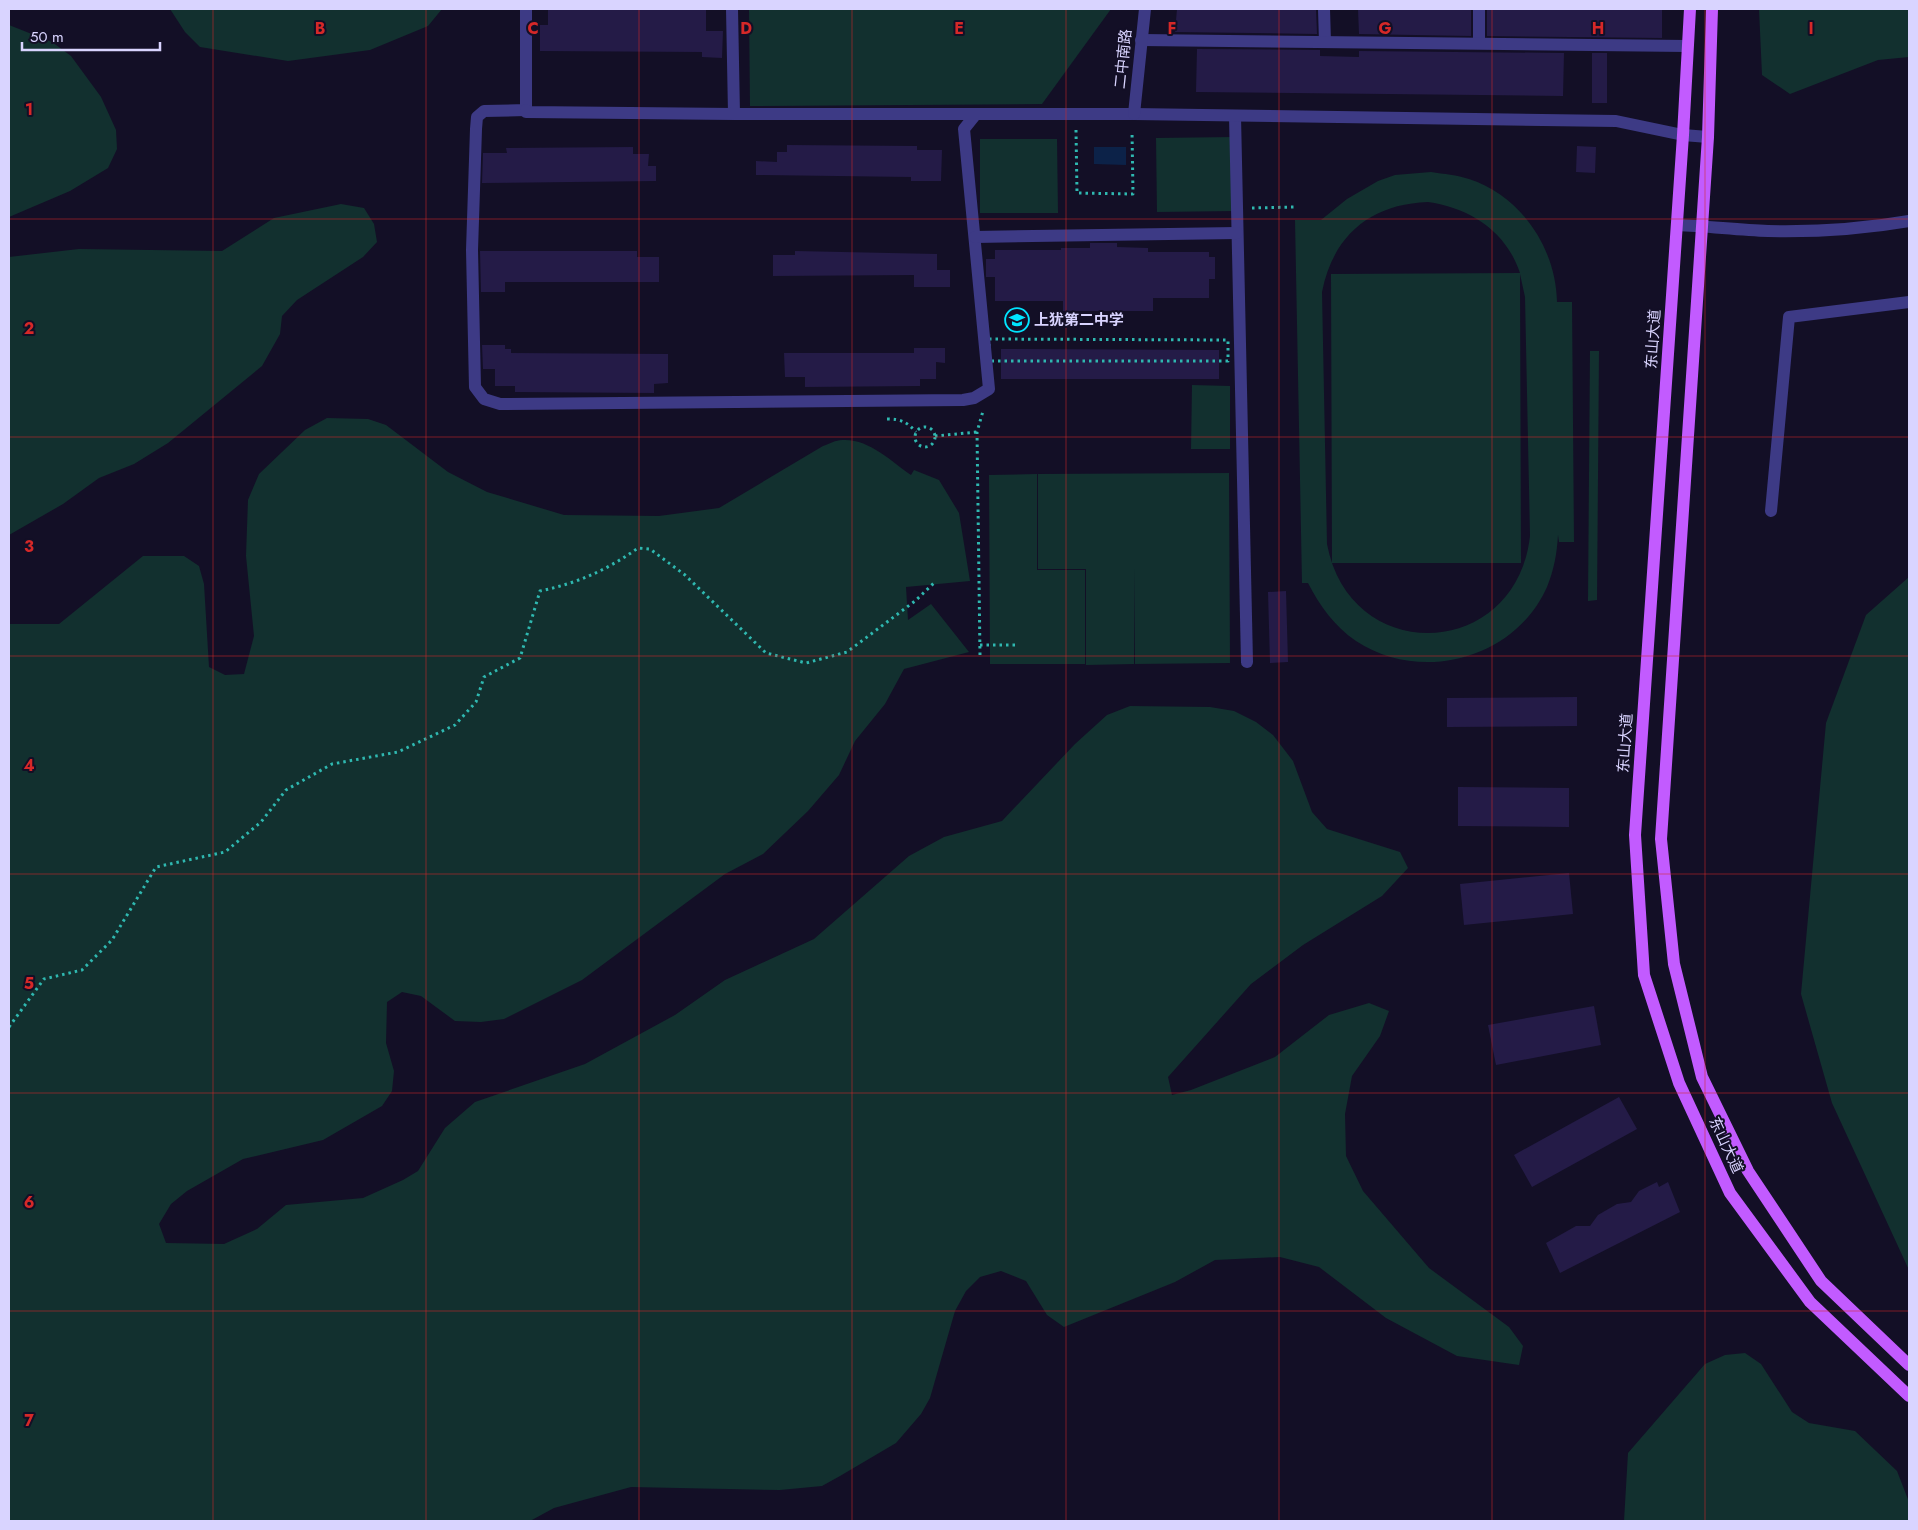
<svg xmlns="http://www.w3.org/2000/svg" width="1918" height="1530" font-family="Jost,'Noto Sans SC',sans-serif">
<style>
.green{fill:#12302f;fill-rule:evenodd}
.water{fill:#0c2248}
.building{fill:#241b47}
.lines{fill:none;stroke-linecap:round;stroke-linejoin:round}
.path{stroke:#2fb8b0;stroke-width:3;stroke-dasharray:2.5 4;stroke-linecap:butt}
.minor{stroke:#3d3a85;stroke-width:12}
.tertiary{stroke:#3d3a85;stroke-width:12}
.primary{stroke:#c25bff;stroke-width:12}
.grid{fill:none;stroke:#d62828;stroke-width:1;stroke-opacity:0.55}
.labels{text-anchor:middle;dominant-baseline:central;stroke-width:4;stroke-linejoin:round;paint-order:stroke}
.street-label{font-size:15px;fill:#d9d4ff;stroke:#130f26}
.poi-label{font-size:15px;font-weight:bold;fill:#d9d4ff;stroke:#130f26;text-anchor:start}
.grid-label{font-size:16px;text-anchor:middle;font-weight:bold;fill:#d62828;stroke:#130f26;stroke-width:4;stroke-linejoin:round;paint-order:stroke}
</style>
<rect width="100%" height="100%" fill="#130f26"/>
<g class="green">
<path d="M170 9H442L428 26 370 50 288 61 200 47 185 32Z"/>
<path d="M749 9H1111L1042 104 750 106Z"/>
<path d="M1759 9H1909V57L1878 60 1790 94 1762 75Z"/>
<path d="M9 25 52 42 71 56 101 97 116 130 117 149 108 168 70 191 9 217Z"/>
<path d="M1234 137 1235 211 1157 212 1156 138Z"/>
<path d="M980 139H1057L1058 213H980Z"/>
<path d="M1431 172C1444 174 1457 175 1469 179 1521 196 1556 248 1557 302H1572L1574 542H1559L1558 535C1557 553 1554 570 1547 587 1515 659 1421 684 1356 641 1334 626 1320 606 1308 583H1302L1295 220H1321L1347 199 1378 181 1395 175ZM1428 202C1470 208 1506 231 1520 273L1331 274 1332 563H1521L1520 274 1525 297 1530 536C1516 661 1350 667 1327 544L1322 292C1333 236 1370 204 1428 202Z"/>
<path d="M341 204 364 208 374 224 377 242 363 257 297 300 282 316 280 334 262 366 168 443 134 464 99 478 63 504 9 535V257L79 249 222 251 274 218Z"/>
<path d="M1590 351H1599L1597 600 1588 601Z"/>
<path d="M1192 385 1230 386V449H1191Z"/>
<path d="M327 418 368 419 386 425 448 472 487 492 564 515 659 516 719 508 823 446C829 444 836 440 842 440 868 438 891 461 911 475L914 470 939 480 959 513 970 581 906 587 908 620 931 604 969 652 904 669 885 704 855 741 839 775 808 811 763 854 725 874 582 980 504 1019 481 1022 455 1021 421 996 402 992 387 1002 386 1043 394 1071 392 1091 382 1106 323 1140 243 1159 187 1191 171 1204 159 1224 166 1243 224 1244 257 1229 286 1205 363 1198 403 1180 418 1171 445 1128 475 1102 585 1064 675 1015 725 980 814 939 909 856 944 837 1002 821 1075 744 1107 715 1130 706 1210 707 1234 711 1256 722 1273 735 1293 761 1312 812 1327 829 1400 852 1408 868 1382 896 1303 945 1251 984 1168 1077 1172 1095 1191 1090 1275 1057 1329 1015 1369 1003 1389 1011 1380 1036 1352 1076 1345 1114 1346 1156 1363 1191 1429 1268 1509 1327 1523 1346 1519 1365 1457 1356 1386 1318 1319 1267 1280 1257 1215 1260 1175 1282 1064 1327 1047 1315 1026 1281 1001 1271 980 1277 966 1291 955 1311 930 1398 921 1414 896 1443 840 1476 822 1486 780 1490 631 1487 554 1508 530 1521H9V624H59L143 556H184L199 566 204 584 209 667 225 675 244 674 254 636 246 556 248 500 259 474 305 430Z"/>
<path d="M1229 473 1230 663 1135 664 1134 569V664L1086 665V569H1038V474Z"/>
<path d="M1037 474V570H1085V664H990L989 475Z"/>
<path d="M1909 577V1270L1832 1103 1801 994 1826 723 1866 615Z"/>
<path d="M1745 1353 1761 1364 1792 1412 1809 1423 1855 1431 1897 1471 1909 1502V1521H1624L1628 1453 1705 1364 1725 1355Z"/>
</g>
<path class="water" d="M1094 147H1126V165L1094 164Z"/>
<g class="building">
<path d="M548 9H706V31H723L722 58 702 57V52L540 51V25H548Z"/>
<path d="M1177 9H1316L1317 34 1175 32Z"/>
<path d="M1358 9H1471V36L1359 34Z"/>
<path d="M1487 9H1662V38L1487 36Z"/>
<path d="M1197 49 1320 50V56L1359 57V51L1564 53 1563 96 1196 92Z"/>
<rect x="1592" y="53" width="15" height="50"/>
<path d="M787 145 917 146V150H942L941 181H911V177L756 175V161L777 162V152H787Z"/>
<path d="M1577 146 1596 147 1595 173 1576 172Z"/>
<path d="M633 147V154H649L648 166H656V181L482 183 483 153H507L506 148Z"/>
<path d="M1090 243H1117V247L1148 248V252H1209V257H1215V279H1209V298H1153V311H1063V301H995V277H986V259H995V250H1061V248H1090Z"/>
<path d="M480 251H637V257H659V282H505V292H481Z"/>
<path d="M795 251 937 254V270H950V287H914V275L773 276V255H795Z"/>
<path d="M482 345H505V349H511V353L668 354V383L654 384V393L515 392V386H495V369H483Z"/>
<path d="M914 348H945V363L936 362V379H920V386L805 387V377H785L784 353H914Z"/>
<path d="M1001 349 1219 350V379H1001Z"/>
<path d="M1286 591 1288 662 1270 663 1268 592Z"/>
<path d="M1577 697V726L1447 727V698Z"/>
<path d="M1458 787 1569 788V827L1458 826Z"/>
<path d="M1569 873 1573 914 1464 925 1460 884Z"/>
<path d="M1594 1006 1601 1045 1496 1065 1488 1025Z"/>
<path d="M1619 1097 1637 1129 1532 1187 1514 1155Z"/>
<path d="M1657 1182 1659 1187 1668 1182 1680 1212 1560 1273 1546 1243 1576 1226H1590L1598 1215 1617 1204 1631 1202 1639 1191Z"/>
</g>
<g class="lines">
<g class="path">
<path d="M1076 130 1077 193 1133 194 1132 131"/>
<path d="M1252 208 1294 207"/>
<path d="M989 339 1228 340V361H989Z"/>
<path d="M887 419C901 419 907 422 916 432"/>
<circle cx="925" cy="437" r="10"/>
<path d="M935 436 977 432"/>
<path d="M980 645H1019"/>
<path d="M980 655 977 432 983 411"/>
<path d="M9 1027 44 979 82 970 112 940 156 867 225 852 261 822 286 790 332 764 398 752 455 725 476 702 484 677 520 658 540 591C578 583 607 570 638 548L650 549 685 575 766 653 806 663 847 652 915 601 935 582"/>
</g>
<g class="minor">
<path d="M526 9V110L484 111 477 117 476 129 472 250 475 387 484 399 500 404 963 400 974 398 989 389 964 129 976 114"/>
<path d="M732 9 734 114"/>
<path d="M1324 9 1325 42"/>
<path d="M1479 9V43"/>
<path d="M1141 40 1687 46"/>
<path d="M1235 116 1247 662"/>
<path d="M975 237 1237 233"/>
<path d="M1771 511 1789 317 1909 302"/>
</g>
<g class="tertiary">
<path d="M526 110V112L734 114H1134L1616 121 1683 135 1708 137"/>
<path d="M1134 114 1145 9"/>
<path d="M1677 225C1707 226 1738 230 1768 231 1815 232 1863 229 1909 221"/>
</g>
<g class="primary">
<path d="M1690 9 1683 135 1635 835 1644 975 1679 1083 1730 1193 1810 1302 1909 1396"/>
<path d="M1712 9 1708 137 1661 839 1674 964 1702 1077 1748 1171 1821 1281 1909 1365"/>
</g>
</g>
<path class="grid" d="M213 9V1521M426 9V1521M639 9V1521M852 9V1521M1066 9V1521M1279 9V1521M1492 9V1521M1705 9V1521M9 219H1909M9 437H1909M9 656H1909M9 874H1909M9 1093H1909M9 1311H1909"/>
<defs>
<g id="school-ring" transform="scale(1.25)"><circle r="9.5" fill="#130f26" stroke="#00e5ff" stroke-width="1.5"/><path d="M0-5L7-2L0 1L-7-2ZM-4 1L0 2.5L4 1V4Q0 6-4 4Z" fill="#00e5ff"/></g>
</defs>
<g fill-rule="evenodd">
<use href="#school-ring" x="1017" y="320"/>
</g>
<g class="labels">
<g class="street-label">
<text transform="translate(1123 59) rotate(-84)">二中南路</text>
<text transform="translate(1653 339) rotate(-86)">东山大道</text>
<text transform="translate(1625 743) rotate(-86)">东山大道</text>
<text transform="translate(1726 1145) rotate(65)">东山大道</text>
</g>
<g class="poi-label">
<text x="1034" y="320">上犹第二中学</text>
</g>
</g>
<g class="grid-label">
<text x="320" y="34">B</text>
<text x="533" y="34">C</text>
<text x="746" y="34">D</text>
<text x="959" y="34">E</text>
<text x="1172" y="34">F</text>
<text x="1385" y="34">G</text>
<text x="1598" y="34">H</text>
<text x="1811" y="34">I</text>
<text x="29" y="115">1</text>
<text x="29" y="334">2</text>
<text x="29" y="552">3</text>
<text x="29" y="771">4</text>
<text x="29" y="989">5</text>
<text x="29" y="1208">6</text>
<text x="29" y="1426">7</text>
</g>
<rect width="1918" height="1530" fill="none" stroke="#d9d4ff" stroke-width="20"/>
<path d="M22 42v8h138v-8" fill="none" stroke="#d9d4ff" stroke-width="2.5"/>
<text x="30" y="42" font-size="15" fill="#d9d4ff" stroke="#130f26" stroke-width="4" paint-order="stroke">50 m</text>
</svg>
